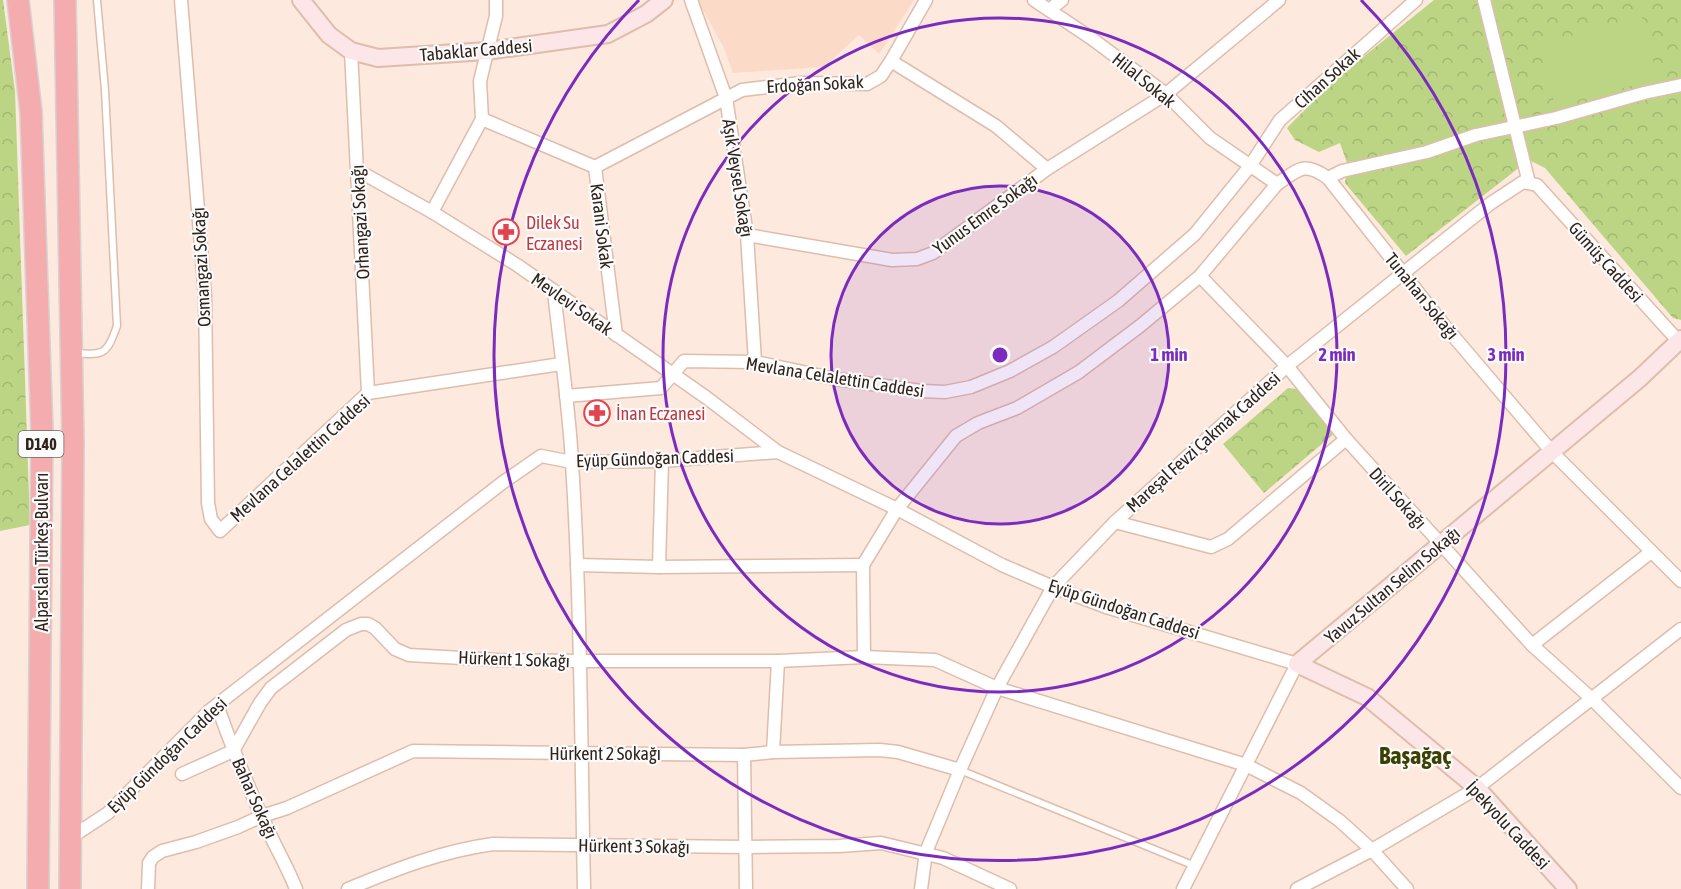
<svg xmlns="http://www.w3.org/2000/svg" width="1681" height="889" font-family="'Asap Condensed',sans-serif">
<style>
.built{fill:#fbdac8}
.park{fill:url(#park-crowns)}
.pitch{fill:#bcd585}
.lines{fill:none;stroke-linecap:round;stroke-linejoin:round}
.lane-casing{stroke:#debdac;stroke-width:9}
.street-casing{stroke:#debdac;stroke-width:15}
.secondary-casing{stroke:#debdac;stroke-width:20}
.highway-casing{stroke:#d5d3d2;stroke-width:24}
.lane{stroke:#fff;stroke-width:6}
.street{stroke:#fff;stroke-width:12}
.secondary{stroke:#fce6e7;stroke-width:16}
.highway{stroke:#f4acae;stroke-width:21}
.ring{fill:none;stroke:#7b2cbf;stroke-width:3}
.labels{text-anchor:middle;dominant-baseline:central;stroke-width:4.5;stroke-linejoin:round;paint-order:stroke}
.shield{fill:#fbfbfb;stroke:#6c645f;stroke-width:1.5}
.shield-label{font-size:16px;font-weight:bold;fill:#2f231c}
.street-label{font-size:18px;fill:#2f231c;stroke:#fbfbfb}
.health-label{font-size:18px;fill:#be3a42;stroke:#fbfbfb;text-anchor:start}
.district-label{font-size:24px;font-weight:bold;fill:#3c4000;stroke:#fbfbfb}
.centre{fill:#7b2cbf;stroke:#fbfbfb;stroke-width:3}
.ring-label{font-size:18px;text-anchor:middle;font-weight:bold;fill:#7b2cbf;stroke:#fbfbfb;stroke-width:4.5;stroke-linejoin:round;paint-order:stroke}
</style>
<defs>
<pattern id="park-crowns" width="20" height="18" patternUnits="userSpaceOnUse" patternTransform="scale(1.5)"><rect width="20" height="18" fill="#bcd585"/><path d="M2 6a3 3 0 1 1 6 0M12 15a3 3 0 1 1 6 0" fill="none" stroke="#a2b772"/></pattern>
</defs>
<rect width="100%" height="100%" fill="#fde9de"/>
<path class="built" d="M699 0H914L879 54 859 35 824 67 733 73 723 46 698 1Z"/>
<g class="park">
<path d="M0 0H3L15 91 30 525 0 531Z"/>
<path d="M1434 0H1681V320L1673 318 1545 168 1529 160 1406 256 1345 183 1347 163 1340 143 1319 152 1295 140 1287 128 1332 82Z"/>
<path d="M1288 388 1297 389 1336 432 1264 493 1223 444Z"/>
</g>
<path class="pitch" d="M1642 17 1658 79 1555 106 1539 44Z"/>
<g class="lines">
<g class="lane-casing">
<g id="lane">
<path d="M76 353C105 356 107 353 117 326L105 90 97 0"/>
<path d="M960 770 1195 866"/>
</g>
</g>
<g class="street-casing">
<g id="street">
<path d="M181 0 205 296 208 503 211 519 220 531 368 393 561 364"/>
<path d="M691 0 726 98 747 235 755 362"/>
<path d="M1034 0 1091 38 1166 94 1210 138 1277 184C1299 169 1304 161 1328 178L1443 324 1552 452 1681 581"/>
<path d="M1484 0 1529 183"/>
<path d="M1049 10 1062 0"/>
<path d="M351 51 368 393"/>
<path d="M891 61 996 126 1047 169"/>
<path d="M482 119 595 167"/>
<path d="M595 167 742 90 801 83 867 84 881 76 891 61 926 0"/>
<path d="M595 167 616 335"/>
<path d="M357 170 432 212 517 265 707 398 778 452"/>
<path d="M1328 178 1342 171 1427 152 1476 135 1556 118 1644 93 1681 85"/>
<path d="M432 212 482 119 480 81 496 16V0"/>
<path d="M747 235 892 260 917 259 933 253 1047 169 1166 94 1279 0"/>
<path d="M1200 276 1287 366 1346 439 1532 645 1592 699 1681 788"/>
<path d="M554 291C560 348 569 405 572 463 581 604 581 747 584 889"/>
<path d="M566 396 661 388 684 361 755 362 836 379 921 391 945 392 971 387 1010 371 1053 347 1118 301 1195 234 1250 166 1280 120 1416 0"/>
<path d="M662 461 659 567 863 565"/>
<path d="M1115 522 1211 547 1228 539 1346 439"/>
<path d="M577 565 659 567"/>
<path d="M1532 645 1651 552"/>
<path d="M864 657 863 565 897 509 956 436 978 423 1017 408 1079 372 1140 326 1200 276 1277 184"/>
<path d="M217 705C232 748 249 789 268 830 277 850 288 868 296 889"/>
<path d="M773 752 778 661"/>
<path d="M744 755 746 889"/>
<path d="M182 774 233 751 260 703 271 688 346 630 361 624H368L375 628 395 649 409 655 497 660 579 661H778L864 657 935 660 997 688 1246 765 1301 793 1340 821 1372 850 1407 889"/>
<path d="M70 838 108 813 209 711 502 483 541 456 572 462 662 461 778 452 897 509 1002 565 1053 587 1106 607 1297 664 1183 889"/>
<path d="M148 889 149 863 153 857 162 851 196 842 238 827 262 816 287 808 413 751 744 755 773 752 880 750 898 752 960 770"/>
<path d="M348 889C396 869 442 851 493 844L747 847 839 846 881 843 943 858 1010 889"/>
<path d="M921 889 926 852 960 770 997 688 1053 587 1115 522 1287 366 1491 203 1523 182 1537 185 1681 344"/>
<path d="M1297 889 1372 850 1477 788 1681 629"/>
</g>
</g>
<g class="secondary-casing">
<g id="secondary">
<path d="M301 0 329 35 351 51 378 58 487 51 608 34 646 14 664 0"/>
<path d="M1568 889 1477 788 1367 697 1297 664 1640 378 1681 339"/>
</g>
</g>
<g class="highway-casing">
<g id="highway">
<path d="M18 0 31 112 42 432 38 889"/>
<path d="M65 0 73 443 70 889"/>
</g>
</g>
<use href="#lane" class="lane"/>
<use href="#street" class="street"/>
<use href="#secondary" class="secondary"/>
<use href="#highway" class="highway"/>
</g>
<circle cx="1000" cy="355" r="169" fill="#7b2cbf" fill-opacity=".12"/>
<g class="ring">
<circle cx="1000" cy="355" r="169"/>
<circle cx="1000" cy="355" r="337"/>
<path d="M1361 0A506 506 0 1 1 639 0"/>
</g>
<defs>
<g id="pharmacy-ring" transform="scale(1.35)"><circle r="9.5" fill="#fbfbfb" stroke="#e0444e" stroke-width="1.5"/><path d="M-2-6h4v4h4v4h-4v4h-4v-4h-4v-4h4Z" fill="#e0444e"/></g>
</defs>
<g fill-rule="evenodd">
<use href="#pharmacy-ring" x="506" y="232"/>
<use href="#pharmacy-ring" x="597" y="413"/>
</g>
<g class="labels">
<rect class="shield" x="18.5" y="431" width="45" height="26" rx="4.5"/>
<g class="shield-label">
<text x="41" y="444">D140</text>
</g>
<g class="street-label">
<text transform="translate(476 50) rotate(-5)">Tabaklar Caddesi</text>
<text transform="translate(1327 78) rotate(-42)">Cihan Sokak</text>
<text transform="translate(1144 80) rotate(39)">Hilal Sokak</text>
<text transform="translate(815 84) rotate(-3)">Erdoğan Sokak</text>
<text transform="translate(738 178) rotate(81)">Aşık Veysel Sokağı</text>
<text transform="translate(985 214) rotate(-36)">Yunus Emre Sokağı</text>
<text transform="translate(360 222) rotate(-93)">Orhangazi Sokağı</text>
<text transform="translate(602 226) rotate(83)">Karani Sokak</text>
<text transform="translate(1606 262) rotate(48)">Gümüş Caddesi</text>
<text transform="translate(201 267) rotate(-93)">Osmangazi Sokağı</text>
<text transform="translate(1422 296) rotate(51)">Tunahan Sokağı</text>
<text transform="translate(572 304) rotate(35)">Mevlevi Sokak</text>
<text transform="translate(835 377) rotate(9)">Mevlana Celalettin Caddesi</text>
<text transform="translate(1203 442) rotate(-42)">Mareşal Fevzi Çakmak Caddesi</text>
<text transform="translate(300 458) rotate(-42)">Mevlana Celalettin Caddesi</text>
<text transform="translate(655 458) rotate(-2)">Eyüp Gündoğan Caddesi</text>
<text transform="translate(1398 498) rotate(48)">Diril Sokağı</text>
<text transform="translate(41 552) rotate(-90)">Alparslan Türkeş Bulvarı</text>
<text transform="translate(1392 585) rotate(-40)">Yavuz Sultan Selim Sokağı</text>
<text transform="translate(1124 609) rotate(18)">Eyüp Gündoğan Caddesi</text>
<text transform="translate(514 659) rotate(2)">Hürkent 1 Sokağı</text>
<text x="605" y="753">Hürkent 2 Sokağı</text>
<text transform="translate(167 755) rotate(-44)">Eyüp Gündoğan Caddesi</text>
<text transform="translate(255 798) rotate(66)">Bahar Sokağı</text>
<text transform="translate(1508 825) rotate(47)">İpekyolu Caddesi</text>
<text transform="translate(634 846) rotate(1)">Hürkent 3 Sokağı</text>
</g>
<g class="health-label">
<text x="526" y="222">Dilek Su<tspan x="526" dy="21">Eczanesi</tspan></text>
<text x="616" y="413">İnan Eczanesi</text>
</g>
<g class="district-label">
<text x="1415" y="755">Başağaç</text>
</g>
</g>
<circle cx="1000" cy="355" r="9" class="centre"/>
<g class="ring-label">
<text x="1169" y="361">1 min</text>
<text x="1337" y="361">2 min</text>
<text x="1506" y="361">3 min</text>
</g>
</svg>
